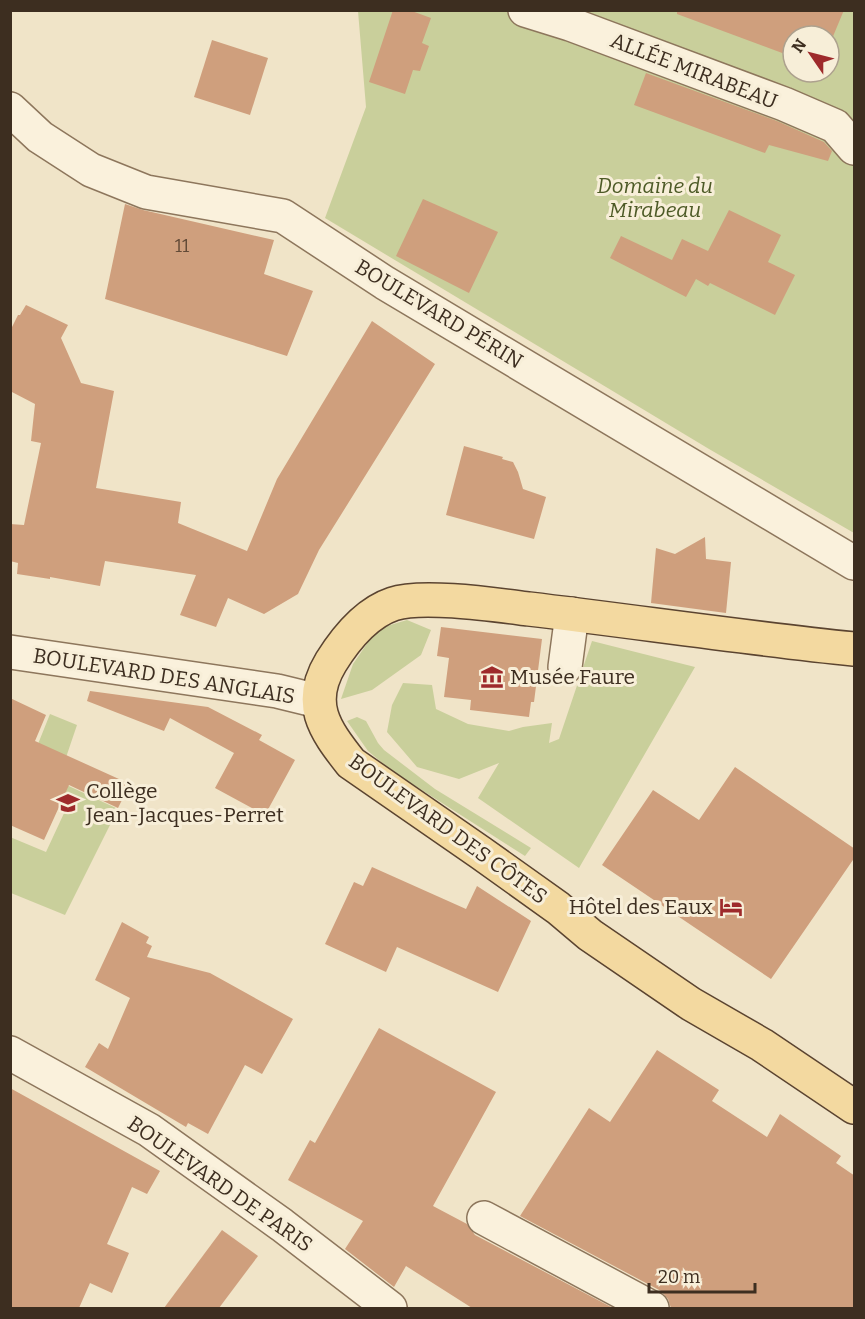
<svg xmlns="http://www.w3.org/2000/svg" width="865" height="1319" font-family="Bitter,serif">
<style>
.green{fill:#c9cf9b;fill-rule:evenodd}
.building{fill:#cf9f7d}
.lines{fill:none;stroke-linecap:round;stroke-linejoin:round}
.minor-casing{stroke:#8d765c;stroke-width:36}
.major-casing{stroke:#5b4430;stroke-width:36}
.minor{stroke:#faf1dc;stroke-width:33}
.major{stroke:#f3d9a0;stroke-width:33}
.labels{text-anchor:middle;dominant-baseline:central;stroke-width:6;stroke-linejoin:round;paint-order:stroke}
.number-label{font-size:18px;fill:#624a37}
.street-label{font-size:21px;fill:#3d2e20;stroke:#f7eed8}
.park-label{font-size:21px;font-style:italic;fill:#4d5a26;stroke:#f7eed8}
.poi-label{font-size:21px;fill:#3d2e20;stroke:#f7eed8;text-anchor:start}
</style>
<rect width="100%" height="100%" fill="#f0e4c8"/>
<g class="green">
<path d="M358 11H854V533L709 449 325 218 366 107ZM793 36H829V72H793Z"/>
<path d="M407 620 431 630 421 655 372 690 341 699 353 664 377 629Z"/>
<path d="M592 641 695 667 579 868 478 798 499 763 459 779 417 767 387 732 392 705 403 683 432 685 436 709 468 724 509 731 523 727 552 723 549 743 559 739Z"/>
<path d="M50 714 77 725 58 781 118 809 65 915 11 893 10 837 46 852 72 796 26 774Z"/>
<path d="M357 717 366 721 378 743 384 750 435 789 531 848 525 856 392 771 368 751 347 721Z"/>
</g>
<g class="building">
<path d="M393 10H409L431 18 422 43 429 46 420 71 413 70 405 94 369 82Z"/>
<path d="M677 10H844L829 46V36H793V57L677 14Z"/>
<path d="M212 40 268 58 250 115 194 97Z"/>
<path d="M646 73 777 121 824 142 832 151 828 161 769 145 765 153 634 105Z"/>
<path d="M423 199 498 232 469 293 396 256Z"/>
<path d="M125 204 143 210 274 240 264 274 313 291 287 356 105 299Z"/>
<path d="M729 210 781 235 768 262 795 275 775 315 710 283 708 286 696 279 686 297 610 258 621 236 672 260 682 239 708 251Z"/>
<path d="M26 305 68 325 61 338 81 383 114 391 96 488 181 502 178 523 247 551 277 479 372 321 435 364 319 550 298 594 264 614 228 598 216 627 180 615 196 575 105 561 100 586 50 577V579L17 574 18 563 10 561V524L24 525 41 443 31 441 35 404 10 391V331L18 315H20Z"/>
<path d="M464 446 503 457 502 459 513 462 518 472 523 489 546 497 534 539 446 515Z"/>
<path d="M705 537 706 559 731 562 726 613 651 603 656 548 675 554Z"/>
<path d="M441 627 542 639 534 702H531L529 717 470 710 471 700 444 697 449 658 437 656Z"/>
<path d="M90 691 208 707 262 735 259 740 295 760 265 815 215 788 234 753 170 718 164 731 87 701Z"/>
<path d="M10 698 46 715 35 741 130 784 118 808 69 785 44 840 10 825Z"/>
<path d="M735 767 855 849V857L771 979 602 865 653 790 699 820Z"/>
<path d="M372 867 466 909 477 886 531 921 498 992 397 947 386 972 325 944 354 882 363 886Z"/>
<path d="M122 922 149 937 146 943 152 946 147 957 210 973 293 1019 262 1074 245 1065 208 1134 188 1123 186 1127 85 1067 99 1043 108 1049 130 998 95 980Z"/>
<path d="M379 1028 496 1092 433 1206 467 1224 475 1235 613 1308H472L406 1266 394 1287 345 1249 363 1221 288 1180 310 1140 315 1143Z"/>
<path d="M657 1050 719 1090 712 1101 767 1137 780 1114 841 1156 836 1163 855 1176V1308H671L668 1299 661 1291 520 1216 589 1108 610 1122Z"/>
<path d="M10 1088 160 1171 147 1194 132 1187 107 1244 129 1253 112 1293 90 1283 79 1308H10Z"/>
<path d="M222 1230 258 1256 219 1308H164Z"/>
</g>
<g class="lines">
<g class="minor-casing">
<g id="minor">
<path d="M525 10 570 24 784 104 835 126 854 148"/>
<path d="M10 109 40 137 91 170 146 192 283 216 385 283 854 563"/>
<path d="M10 652 277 691 318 701"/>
<path d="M565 667 572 614"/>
<path d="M10 1053 149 1130 282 1225 390 1308"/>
<path d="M484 1218 652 1308"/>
</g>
</g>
<g class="major-casing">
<path id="major" d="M854 649C746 638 638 622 529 609 497 605 422 594 393 604 366 613 346 638 331 662 306 703 324 729 351 763L481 853 558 908 590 935 691 1004 762 1045 854 1107"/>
</g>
<use href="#minor" class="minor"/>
<use href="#major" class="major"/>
</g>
<defs>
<g id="museum-bare" transform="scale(1.8)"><path d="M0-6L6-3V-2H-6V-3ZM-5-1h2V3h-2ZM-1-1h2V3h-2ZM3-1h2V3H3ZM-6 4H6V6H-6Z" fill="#9e2a2b" stroke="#f7eed8" stroke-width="2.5" paint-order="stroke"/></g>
<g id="school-bare" transform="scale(1.8)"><path d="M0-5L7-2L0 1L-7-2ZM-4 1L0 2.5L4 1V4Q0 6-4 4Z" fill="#9e2a2b" stroke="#f7eed8" stroke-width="2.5" paint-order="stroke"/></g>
<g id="hotel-bare" transform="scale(1.8)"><path d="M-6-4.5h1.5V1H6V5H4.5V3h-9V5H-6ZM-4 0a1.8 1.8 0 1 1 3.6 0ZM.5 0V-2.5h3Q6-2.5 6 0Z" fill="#9e2a2b" stroke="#f7eed8" stroke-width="2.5" paint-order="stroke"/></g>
</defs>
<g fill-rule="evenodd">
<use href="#museum-bare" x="492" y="677"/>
<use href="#school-bare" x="68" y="803"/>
<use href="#hotel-bare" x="731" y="907"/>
</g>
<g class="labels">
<g class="number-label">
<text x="182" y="246">11</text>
</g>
<g class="street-label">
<text transform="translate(694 71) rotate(21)">ALLÉE MIRABEAU</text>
<text transform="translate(439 314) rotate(31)">BOULEVARD PÉRIN</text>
<text transform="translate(164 676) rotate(9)">BOULEVARD DES ANGLAIS</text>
<text transform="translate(448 829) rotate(36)">BOULEVARD DES CÔTES</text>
<text transform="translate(220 1184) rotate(35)">BOULEVARD DE PARIS</text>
</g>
<g class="park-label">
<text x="655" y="186">Domaine du<tspan x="655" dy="24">Mirabeau</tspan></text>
</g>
<g class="poi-label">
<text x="510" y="677">Musée Faure</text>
<text x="86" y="791">Collège<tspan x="86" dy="24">Jean-Jacques-Perret</tspan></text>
<text x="713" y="907" text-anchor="end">Hôtel des Eaux</text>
</g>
</g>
<rect width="865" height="1319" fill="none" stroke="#3d2e20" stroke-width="24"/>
<g transform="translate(811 54) rotate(305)"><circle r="28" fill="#f7eed8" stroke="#ada18e" stroke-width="1.5"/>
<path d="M0-4.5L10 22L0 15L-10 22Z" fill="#9e2a2b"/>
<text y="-9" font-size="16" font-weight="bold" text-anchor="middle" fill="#3d2e20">N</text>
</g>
<path d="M649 1283v9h106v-9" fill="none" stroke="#3d2e20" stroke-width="3"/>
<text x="658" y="1283" font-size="18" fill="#3d2e20" stroke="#f7eed8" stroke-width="4.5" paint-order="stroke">20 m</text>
</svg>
